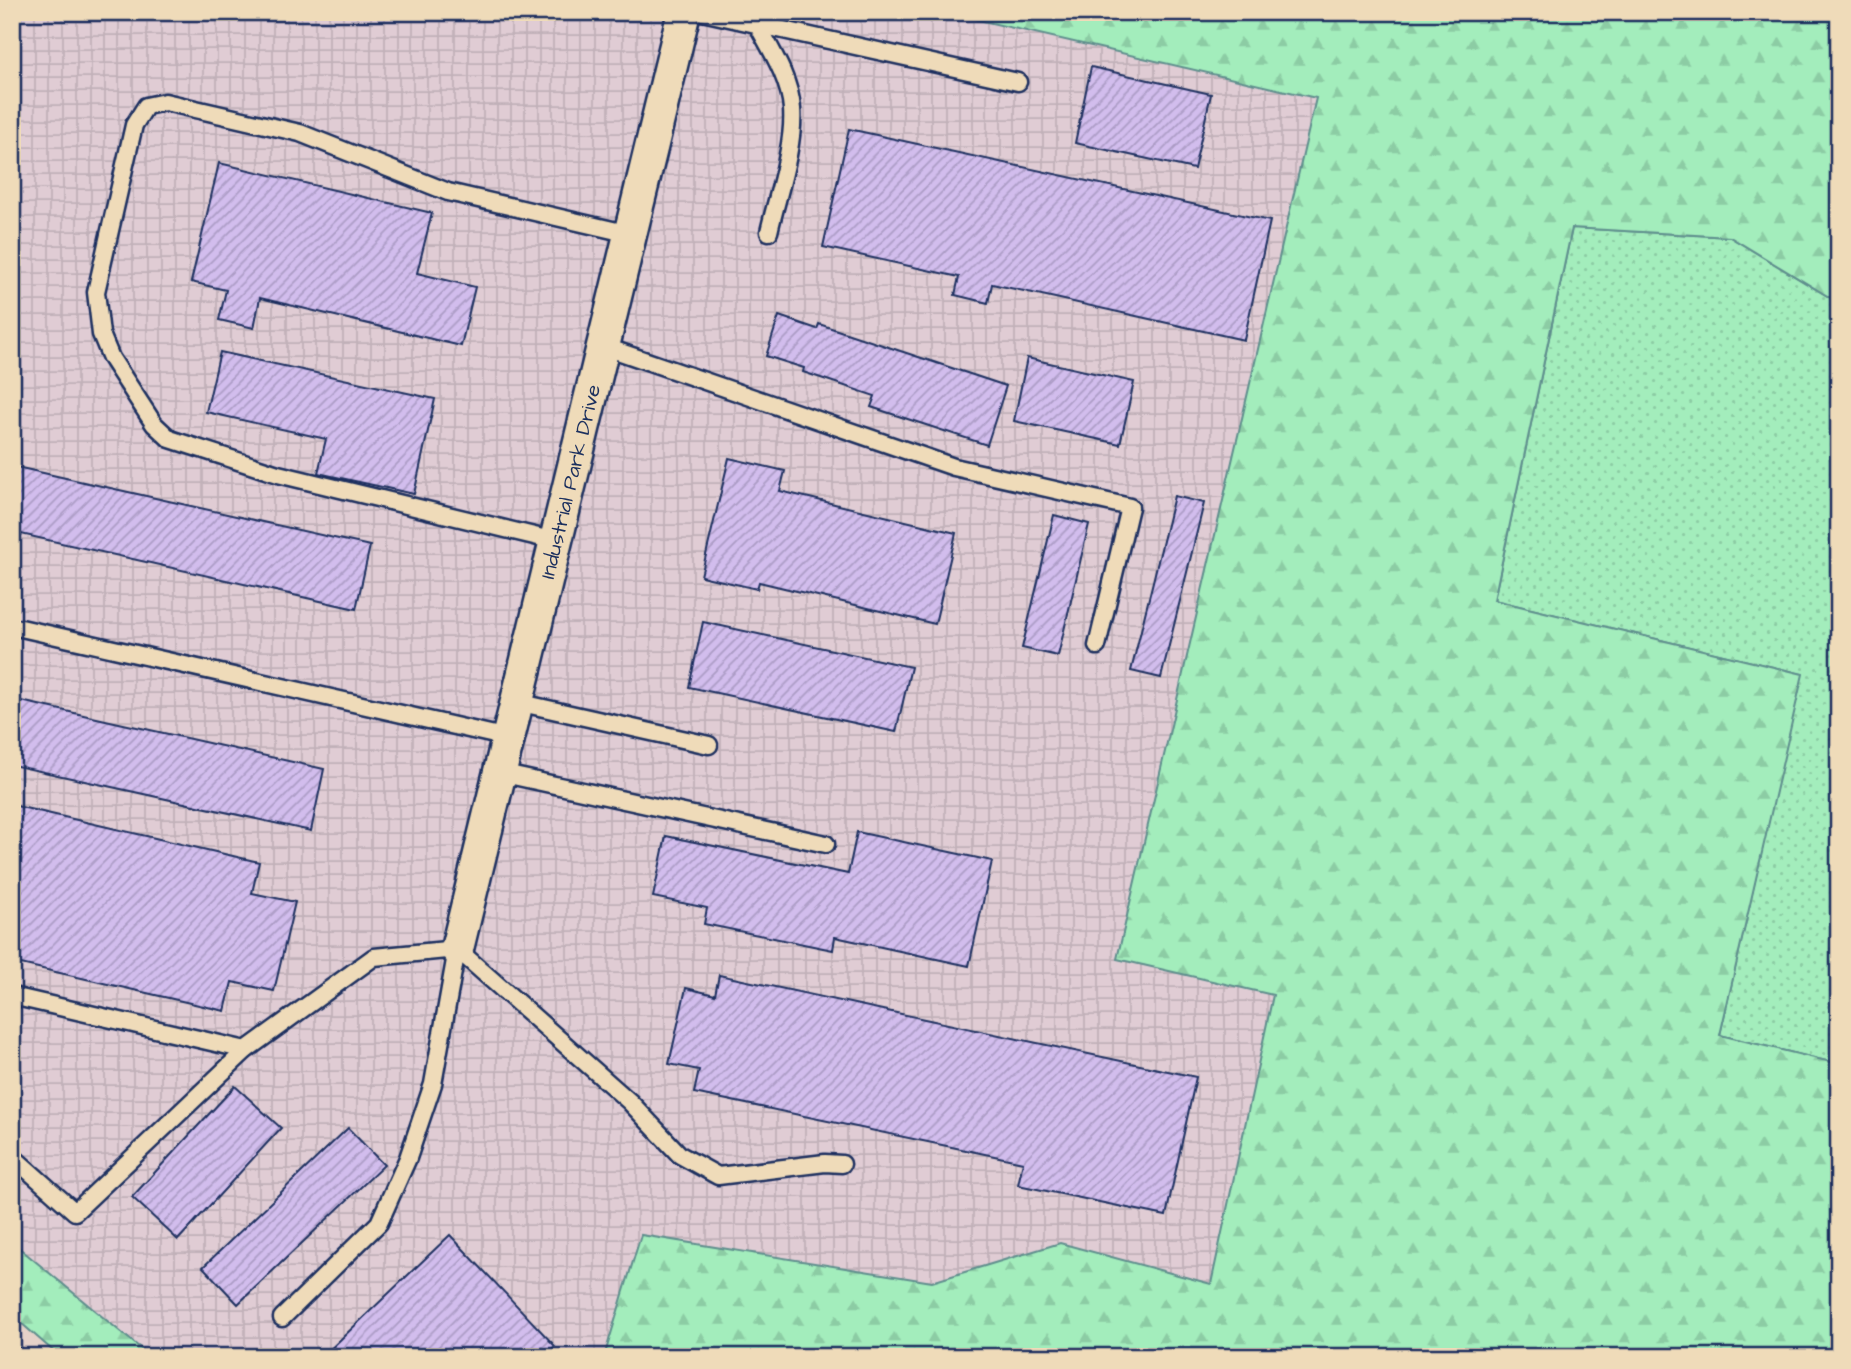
<svg xmlns="http://www.w3.org/2000/svg" width="1851" height="1369" font-family="'Architects Daughter',sans-serif">
<style>
.industrial{fill:url(#industrial-grid)}
.grass{fill:url(#grass-dots);stroke:#5f8e8d;stroke-width:2}
.forest{fill:url(#forest-firs);stroke:#5f8e8d;stroke-width:2}
.building{fill:url(#building-hatch);stroke:#1b2f5e;stroke-width:2}
.lines{fill:none;stroke-linecap:round;stroke-linejoin:round}
.lane-casing{stroke:#1b2f5e;stroke-width:21}
.street-casing{stroke:#1b2f5e;stroke-width:37}
.lane{stroke:#efdbb9;stroke-width:16}
.street{stroke:#efdbb9;stroke-width:32}
.rail{stroke:#1b2f5e;stroke-width:5}
.labels{text-anchor:middle;dominant-baseline:central;stroke-width:5;stroke-linejoin:round;paint-order:stroke}
.street-label{font-size:21px;fill:#1b2f5e;stroke:#efdbb9}
</style>
<defs>
<pattern id="industrial-grid" width="8" height="8" patternUnits="userSpaceOnUse" patternTransform="scale(1.75)"><rect width="8" height="8" fill="#e0ccd4"/><path d="M0 4h8M4 0v8" fill="none" stroke="#c0b0b8"/></pattern>
<pattern id="grass-dots" width="8" height="8" patternUnits="userSpaceOnUse" patternTransform="scale(1.75)"><rect width="8" height="8" fill="#a3edbc"/><path d="M2 2h.1M6 6h.1" fill="none" stroke="#8ccca4" stroke-width="1.8" stroke-linecap="round"/></pattern>
<pattern id="forest-firs" width="22" height="20" patternUnits="userSpaceOnUse" patternTransform="scale(1.75)"><rect width="22" height="20" fill="#a3edbc"/><path d="M5 1l3.5 6h-7zM16 11l3.5 6h-7z" fill="#8ccca4"/></pattern>
<pattern id="building-hatch" width="6" height="6" patternUnits="userSpaceOnUse" patternTransform="scale(1.75)"><rect width="6" height="6" fill="#d2bded"/><path d="M-1 1l2-2M0 6l6-6M5 7l2-2" fill="none" stroke="#aa9ac3"/></pattern>
</defs>
<rect width="100%" height="100%" fill="#e6d2c9"/>
<filter id="ink" filterUnits="userSpaceOnUse"><feTurbulence type="fractalNoise" baseFrequency=".0143" numOctaves="2"/><feDisplacementMap in="SourceGraphic" scale="14" xChannelSelector="R" yChannelSelector="G"/><feConvolveMatrix kernelMatrix="1 2 1 2 8 2 1 2 1" color-interpolation-filters="sRGB"/></filter>
<g filter="url(#ink)">
<path class="industrial" d="M12 12H944L1316 98 1118 958 1273 995 1211 1284 1060 1243 932 1282 641 1235 604 1357H151L12 1242Z"/>
<path class="grass" d="M1572 228 1730 237 1839 303V1064L1720 1035 1802 674 1494 600Z"/>
<g class="forest">
<path d="M944 12H1839V303L1730 237 1572 228 1494 600 1803 674 1720 1035 1839 1064V1357H604L641 1235 932 1282 1060 1243 1211 1284 1273 995 1117 959 1316 98Z"/>
<path d="M12 1242 151 1357H60L12 1315Z"/>
</g>
<g class="building">
<path d="M1091 67 1211 94 1194 169 1075 143Z"/>
<path d="M849 129 1270 221 1244 340 992 284 988 303 955 295 959 277 823 247Z"/>
<path d="M219 163 432 213 417 273 475 287 461 346 260 298 254 328 219 320 226 290 191 282Z"/>
<path d="M779 316 817 329 819 324 1006 386 987 445 871 407 875 396 803 372 804 368 766 356Z"/>
<path d="M220 352 435 399 414 494 318 473 326 439 206 412Z"/>
<path d="M1027 358 1134 382 1120 444 1014 421Z"/>
<path d="M729 458 785 471 780 491 956 533 935 624 759 582 757 589 701 576Z"/>
<path d="M12 466 370 546 356 609 12 532Z"/>
<path d="M1174 496 1204 503 1161 678 1131 671Z"/>
<path d="M1054 515 1089 524 1058 656 1022 648Z"/>
<path d="M703 622 911 667 896 732 689 687Z"/>
<path d="M12 699 324 769 311 831 12 765Z"/>
<path d="M12 805 259 862 252 893 295 902 274 991 232 982 225 1011 12 962Z"/>
<path d="M857 832 992 861 969 966 835 937 833 950 704 924 707 908 653 897 666 836 848 874Z"/>
<path d="M719 975 1196 1077 1166 1216 1018 1185 1023 1162 694 1093 699 1070 669 1064 686 988 715 995Z"/>
<path d="M235 1086 281 1128 178 1240 132 1197Z"/>
<path d="M348 1128 384 1165 238 1304 203 1267Z"/>
<path d="M450 1235 555 1346 544 1357H322Z"/>
</g>
<g class="lines">
<g class="lane-casing">
<g id="lane">
<path d="M702 12 1018 82"/>
<path d="M757 24C771 50 790 79 792 109 795 145 777 196 769 232"/>
<path d="M603 346 954 467 1130 507 1097 646"/>
<path d="M555 541 278 474 170 439 154 424 111 358 101 334 96 292 134 125 146 106 165 102 300 133 448 192 630 234"/>
<path d="M21 628 508 738"/>
<path d="M517 702 709 745"/>
<path d="M500 773 826 844"/>
<path d="M12 996 246 1050"/>
<path d="M12 1156 75 1212 246 1050 374 957 457 949 630 1102 680 1155 718 1176 825 1163 842 1164"/>
<path d="M282 1318 379 1223 408 1158 433 1084 457 949"/>
</g>
</g>
<g class="street-casing">
<g id="street">
<path id="s1" d="M457 949 684 12"/>
</g>
</g>
<use href="#lane" class="lane"/>
<use href="#street" class="street"/>
<path class="rail" d="M12 1343 27 1357"/>
</g>
</g>
<g class="labels">
<g class="street-label">
<text stroke="none"><textPath href="#s1" startOffset="481">Industrial Park Drive</textPath></text>
</g>
</g>
<rect width="1851" height="1369" fill="none" stroke="#efdbb9" stroke-width="42"/>
<rect x="21" y="21" width="1809" height="1327" fill="none" stroke="#1b2f5e" stroke-width="2.5" filter="url(#ink)"/>
</svg>
